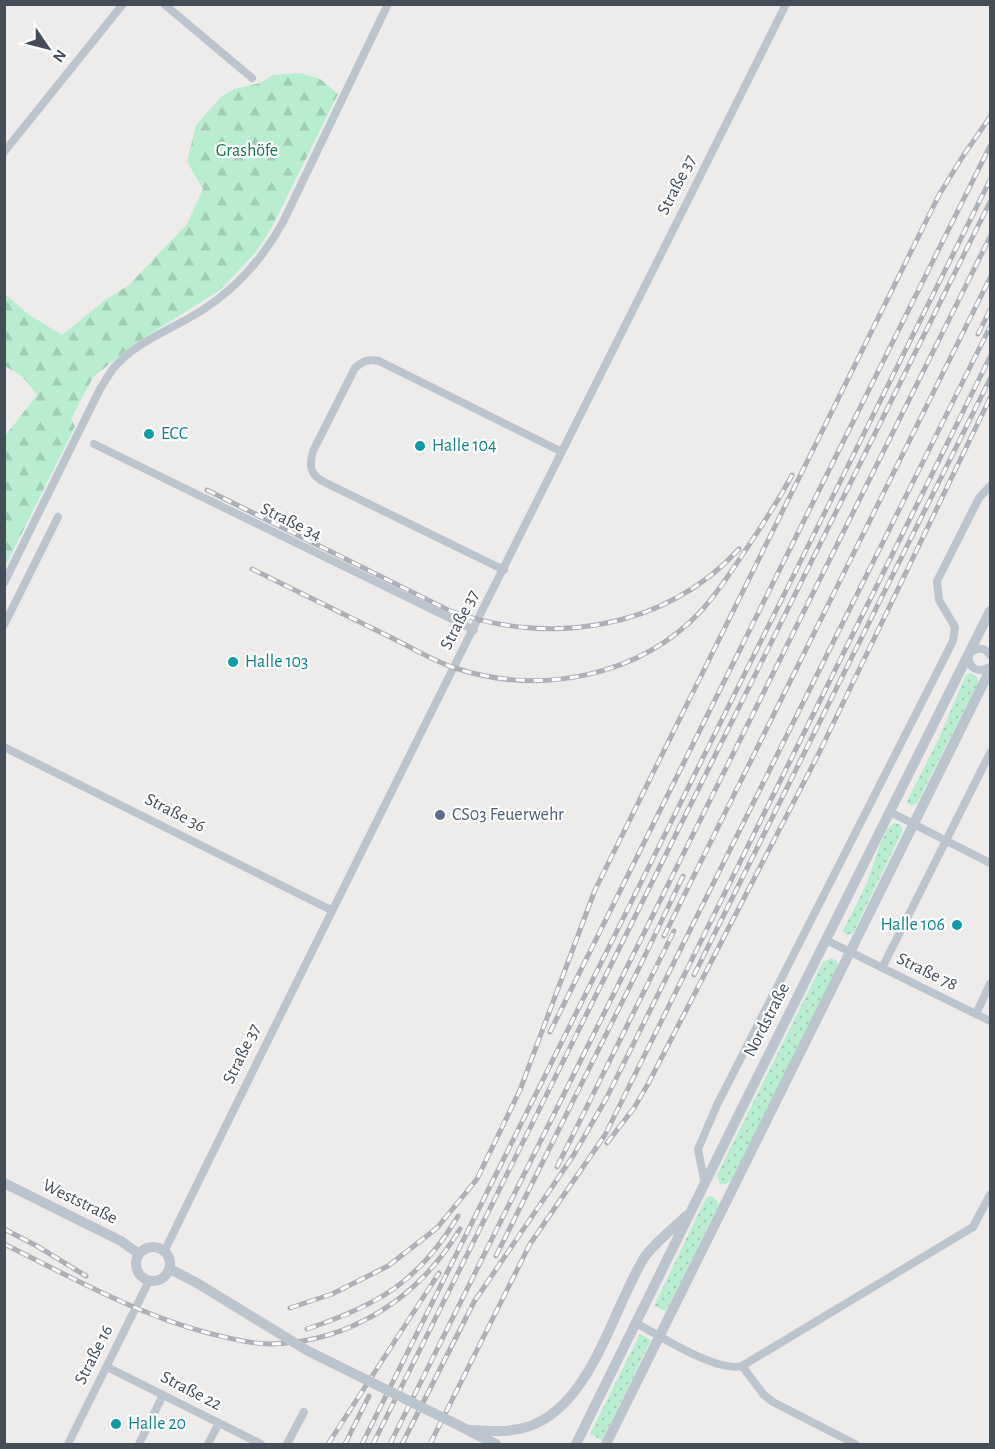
<svg xmlns="http://www.w3.org/2000/svg" width="995" height="1449" font-family="'Alegreya Sans',sans-serif">
<style>
.grass{fill:url(#grass-dots)}
.forest{fill:url(#forest-firs)}
.lines{fill:none;stroke-linecap:round;stroke-linejoin:round}
.minor{stroke:#bcc5ce;stroke-width:8}
.tertiary{stroke:#bcc5ce;stroke-width:10}
.rail-casing{stroke:#adb0b6;stroke-width:5}
.rail{stroke:#fff;stroke-width:3;stroke-dasharray:9;stroke-linecap:butt}
.tertiary-bridge{stroke:#bcc5ce;stroke-width:10}
.culture-dot{fill:#0f9aa8;stroke:#fff;stroke-width:2}
.service-dot{fill:#5c6f8a;stroke:#fff;stroke-width:2}
.labels{text-anchor:middle;dominant-baseline:central;stroke-width:4.5;stroke-linejoin:round;paint-order:stroke}
.park-label{font-size:18px;fill:#16794b;stroke:#fff}
.street-label{font-size:18px;fill:#444e59;stroke:#fff}
.culture-label{font-size:18px;fill:#0d838f;stroke:#fff;text-anchor:start}
.service-label{font-size:18px;fill:#4e5e75;stroke:#fff;text-anchor:start}
</style>
<defs>
<pattern id="grass-dots" width="8" height="8" patternUnits="userSpaceOnUse" patternTransform="scale(1.5)"><rect width="8" height="8" fill="#b8eecf"/><path d="M2 2h.1M6 6h.1" fill="none" stroke="#9fceb4" stroke-width="1.8" stroke-linecap="round"/></pattern>
<pattern id="forest-firs" width="22" height="20" patternUnits="userSpaceOnUse" patternTransform="scale(1.5)"><rect width="22" height="20" fill="#b8eecf"/><path d="M5 1l3.5 6h-7zM16 11l3.5 6h-7z" fill="#9fceb4"/></pattern>
</defs>
<rect width="100%" height="100%" fill="#eeebeb"/>
<g class="grass">
<path d="M971 673 978 678V683L917 803 911 806 907 802 908 799 938 740 966 675Z"/>
<path d="M894 823 899 824 902 827V832L853 933 847 935 843 931 844 928C852 913 860 898 867 882 874 868 881 830 894 823Z"/>
<path d="M831 958 837 961 838 966 731 1181 726 1184H720L717 1175 823 962Z"/>
<path d="M710 1196 714 1197 719 1204 666 1311 654 1306 706 1198Z"/>
<path d="M640 1334 651 1340 602 1440 590 1434Z"/>
</g>
<path class="forest" d="M300 73 320 79 338 94 272 227 257 251 220 290 136 343 93 377 71 419 75 426 5 567V436L37 395 22 376 5 366V294L28 314 62 335 104 301 129 285 187 224 203 189 187 162 196 125 221 97 234 89 260 83 273 75Z"/>
<g class="lines">
<g class="minor">
<path d="M164 4 252 78"/>
<path d="M4 152 123 4"/>
<path d="M94 444 474 630"/>
<path d="M504 570 322 481C310 474 309 465 313 451L355 368C363 361 368 359 379 361L562 452"/>
<path d="M4 583 100 389C104 383 108 376 112 370 135 341 174 329 204 309 238 287 263 258 283 222L388 4"/>
<path d="M4 625 58 517"/>
<path d="M990 655C984 646 976 648 968 654 968 668 978 674 990 667"/>
<path d="M4 747 331 910"/>
<path d="M890 812 990 863"/>
<path d="M826 940 990 1021"/>
<path d="M882 968 990 753"/>
<path d="M976 1014 990 984"/>
<path d="M705 1185 698 1149 717 1105 953 641 955 627 939 600 937 581 979 498 990 486"/>
<path d="M165 1250C368 833 579 420 786 4"/>
<path d="M636 1323C660 1336 717 1373 742 1366L973 1227 990 1195"/>
<path d="M742 1366 764 1395 773 1402 855 1444"/>
<path d="M107 1367 261 1444"/>
<path d="M68 1444 149 1281"/>
<path d="M139 1444 163 1395"/>
<path d="M208 1444 219 1423"/>
<path d="M287 1444 304 1412"/>
</g>
<g class="tertiary">
<path d="M4 1183 121 1241 139 1254"/>
<circle cx="153" cy="1264" r="17"/>
<path d="M170 1269 197 1283"/>
<path d="M468 1430C487 1431 508 1433 527 1427 591 1407 612 1310 644 1258 654 1243 673 1229 686 1216"/>
<path d="M471 1432 496 1444"/>
<path d="M576 1444 738 1116 990 611"/>
<path d="M606 1444 990 670"/>
</g>
<g class="rail-casing">
<g id="rail">
<path d="M978 334 990 310"/>
<path d="M207 490 448 610C547 647 665 630 739 549"/>
<path d="M252 569C298 592 344 614 390 637 411 647 433 661 455 668 540 696 640 677 702 610 719 591 733 569 747 548 763 524 779 500 792 475"/>
<path d="M664 936 990 278"/>
<path d="M694 975 990 379"/>
<path d="M550 1032 990 146"/>
<path d="M607 1143 634 1108 648 1084 819 753 990 398"/>
<path d="M557 1167 674 931"/>
<path d="M4 1229 37 1246 86 1276"/>
<path d="M4 1244C71 1277 136 1314 208 1333 229 1338 250 1344 271 1344 303 1343 334 1336 363 1321 405 1300 436 1269 460 1229"/>
<path d="M496 1256 639 968 683 876"/>
<path d="M290 1308 332 1294 388 1266 437 1228 477 1179 520 1090 595 890 939 195 963 156 990 117"/>
<path d="M307 1329C378 1305 419 1282 458 1216"/>
<path d="M328 1444 439 1273"/>
<path d="M345 1444 369 1396"/>
<path d="M362 1444 990 180"/>
<path d="M373 1444 990 202"/>
<path d="M390 1444 990 237"/>
<path d="M402 1444 474 1302 573 1156 606 1099 990 327"/>
<path d="M430 1444 530 1244 605 1135 990 357"/>
</g>
</g>
<use href="#rail" class="rail"/>
<path class="tertiary-bridge" d="M197 1283 308 1351 468 1430"/>
</g>
<g class="culture-dot">
<circle cx="149" cy="434" r="6"/>
<circle cx="420" cy="446" r="6"/>
<circle cx="233" cy="662" r="6"/>
<circle cx="957" cy="925" r="6"/>
<circle cx="116" cy="1424" r="6"/>
</g>
<circle class="service-dot" cx="440" cy="815" r="6"/>
<g class="labels">
<g class="park-label">
<text x="247" y="151">Grashöfe</text>
</g>
<g class="street-label">
<text transform="translate(677 185) rotate(-63)">Straße 37</text>
<text transform="translate(291 522) rotate(26)">Straße 34</text>
<text transform="translate(460 620) rotate(-63)">Straße 37</text>
<text transform="translate(175 813) rotate(27)">Straße 36</text>
<text transform="translate(927 972) rotate(26)">Straße 78</text>
<text transform="translate(767 1020) rotate(-63)">Nordstraße</text>
<text transform="translate(242 1054) rotate(-64)">Straße 37</text>
<text transform="translate(80 1202) rotate(26)">Weststraße</text>
<text transform="translate(94 1355) rotate(-63)">Straße 16</text>
<text transform="translate(191 1391) rotate(27)">Straße 22</text>
</g>
<g class="culture-label">
<text x="161" y="434">ECC</text>
<text x="432" y="446">Halle 104</text>
<text x="245" y="662">Halle 103</text>
<text x="945" y="925" text-anchor="end">Halle 106</text>
<text x="128" y="1424">Halle 20</text>
</g>
<g class="service-label">
<text x="452" y="815">CS03 Feuerwehr</text>
</g>
</g>
<rect width="995" height="1449" fill="none" stroke="#444e59" stroke-width="12"/>
<g transform="translate(48 48) rotate(125)" stroke="#ffffff" stroke-width="4.5" paint-order="stroke">
<path d="M0-4.5L10 22L0 15L-10 22Z" fill="#444e59"/>
<text y="-9" font-size="16" font-weight="bold" text-anchor="middle" fill="#444e59">N</text>
</g>
</svg>
